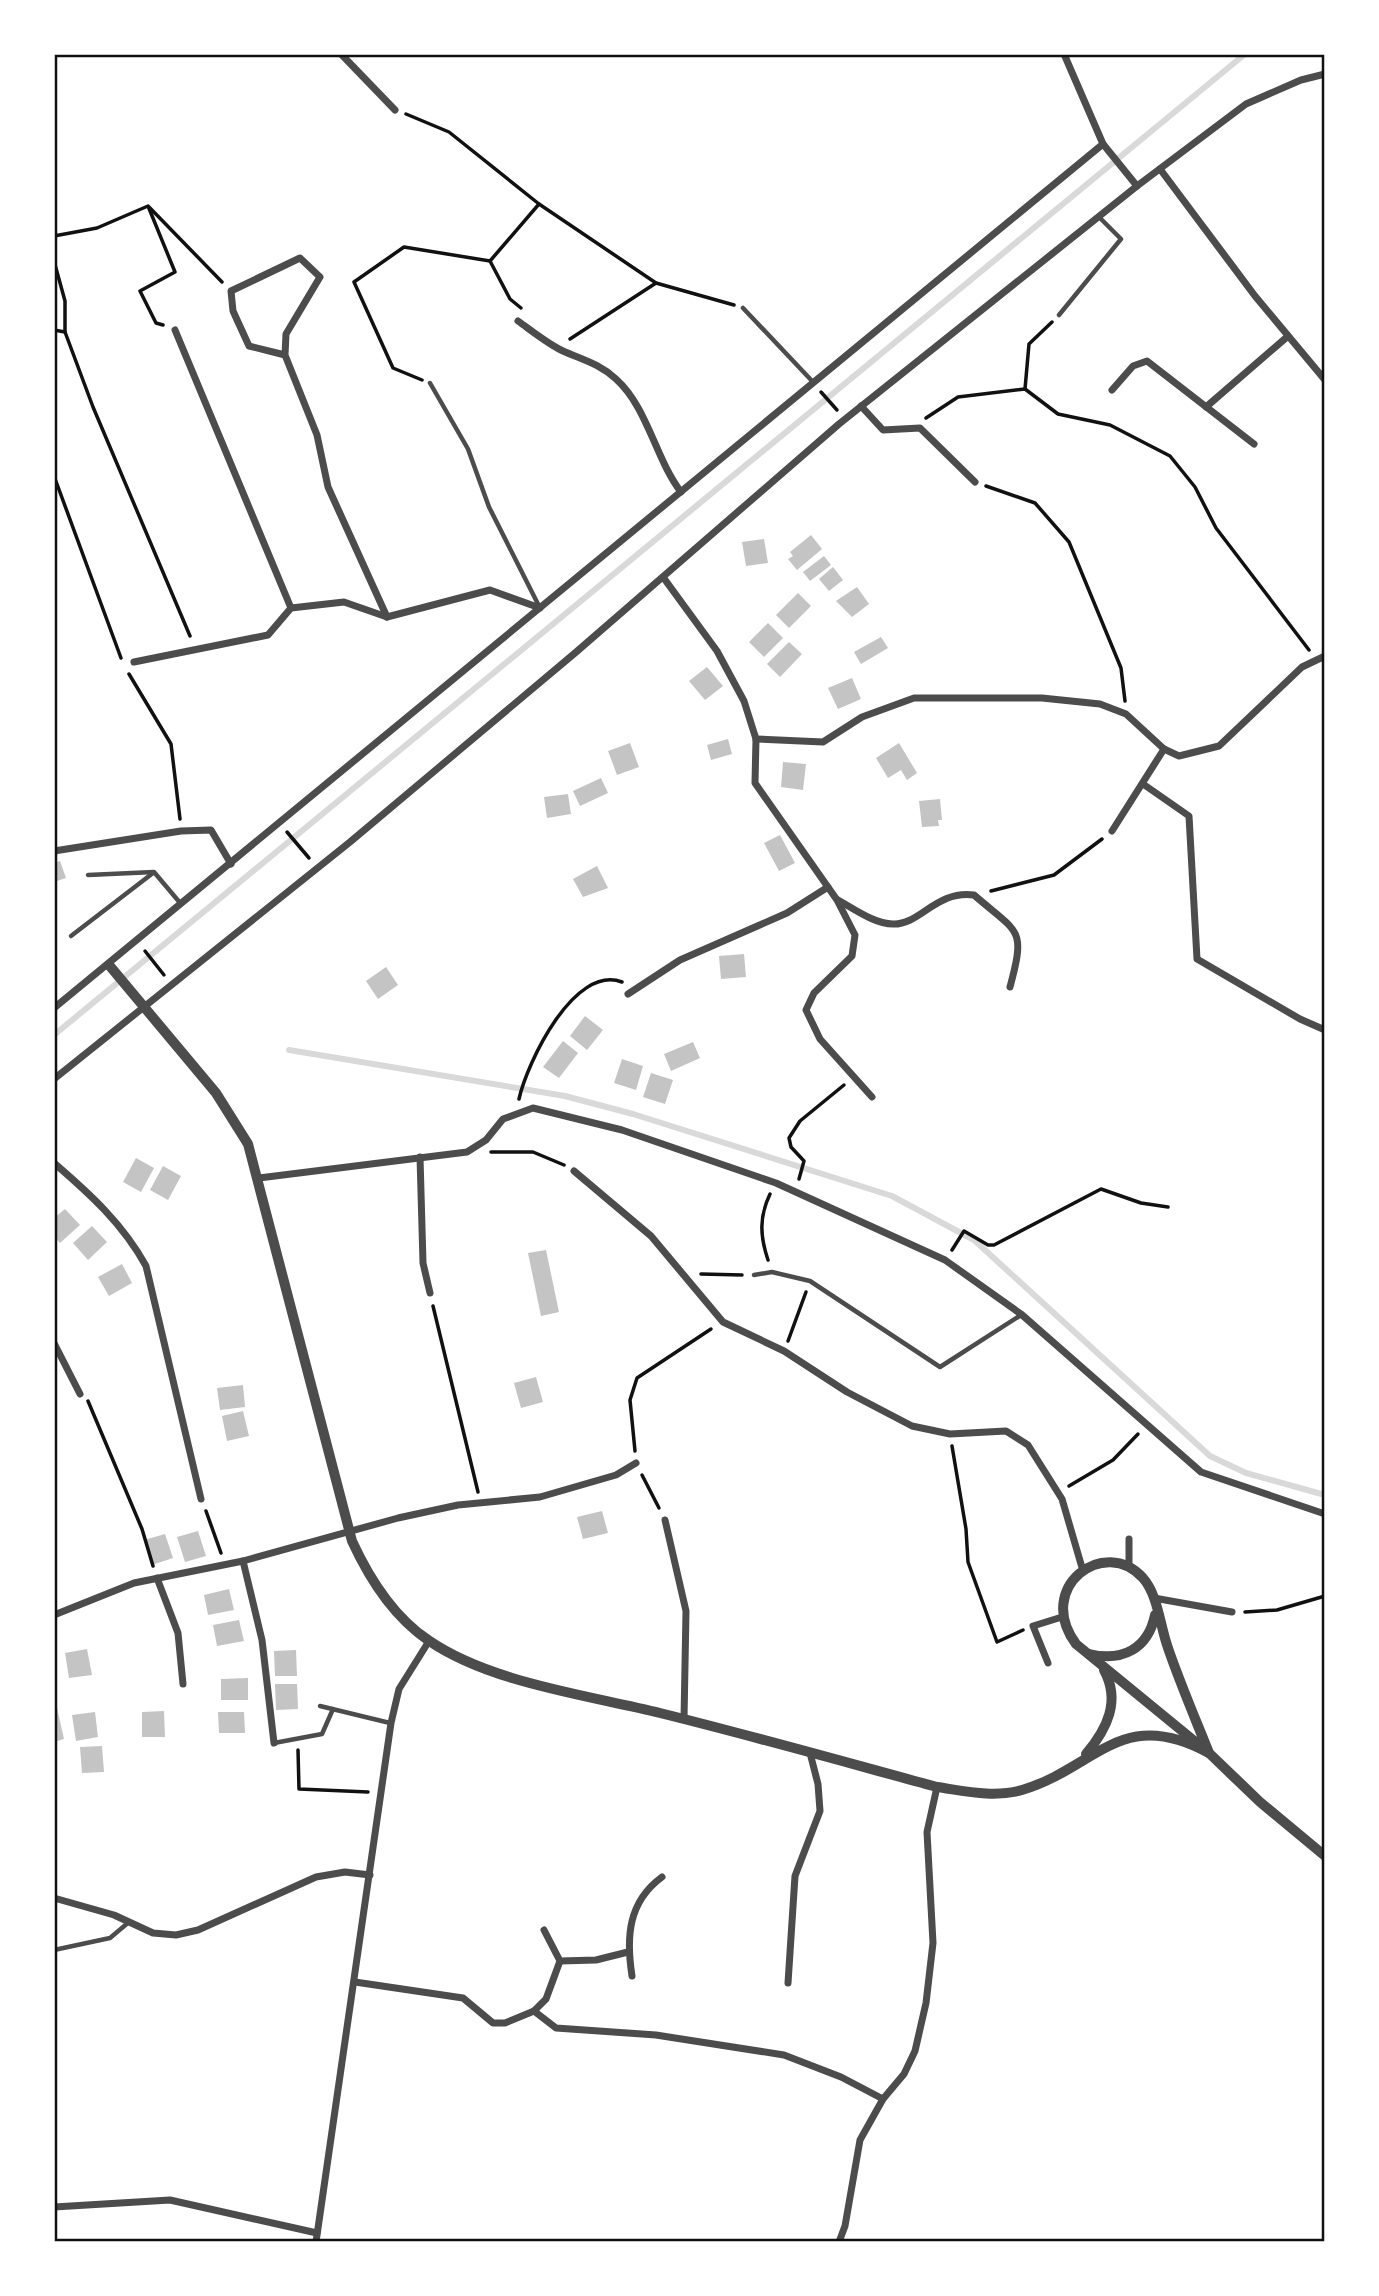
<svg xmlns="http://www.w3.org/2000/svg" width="1379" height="2296" font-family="'PT Sans Narrow',sans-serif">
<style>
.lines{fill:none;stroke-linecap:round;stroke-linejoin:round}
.stream{stroke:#d9d9d9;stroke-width:6}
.building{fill:#c4c4c4}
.path{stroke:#111;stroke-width:3.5}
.service{stroke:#4c4c4c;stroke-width:4.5}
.minor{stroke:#4c4c4c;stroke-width:7}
.tertiary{stroke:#4c4c4c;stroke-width:10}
.neatline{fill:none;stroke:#111;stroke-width:2.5}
</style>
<rect width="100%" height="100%" fill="#fff"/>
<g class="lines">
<g class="stream">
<path d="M54 1035 1245 54"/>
<path d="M289 1050 565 1096 633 1114 892 1196 974 1240 1210 1456 1246 1473 1325 1495"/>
</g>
</g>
<g class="building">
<path d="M811 535 822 549 797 570 788 559 793 556 790 552Z"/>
<path d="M764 539 768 563 746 566 742 542Z"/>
<path d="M824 556 831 565 810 581 803 572Z"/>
<path d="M833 567 843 580 829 591 819 579Z"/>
<path d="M857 587 869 604 852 617 836 601Z"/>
<path d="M798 593 811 606 789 628 776 615Z"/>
<path d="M768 623 783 638 764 657 749 642Z"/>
<path d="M881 637 888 648 861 664 854 652Z"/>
<path d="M789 642 802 654 780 677 767 664Z"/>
<path d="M707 667 723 686 705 700 689 681Z"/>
<path d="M852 678 861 699 838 709 828 688Z"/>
<path d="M728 739 732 754 711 760 707 745Z"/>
<path d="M630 743 639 767 617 775 608 751Z"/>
<path d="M899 743 917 773 907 780 901 770 888 778 876 758Z"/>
<path d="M783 762 806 764 803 790 781 787Z"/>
<path d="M601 778 608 793 580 806 573 791Z"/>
<path d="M568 794 571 814 547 818 544 797Z"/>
<path d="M940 799 942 820H938L939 826 922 827 919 801Z"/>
<path d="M780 835 795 863 779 871 764 843Z"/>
<path d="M60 861 66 878 54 882V863Z"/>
<path d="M597 866 608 888 583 897 573 879Z"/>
<path d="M744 954 746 977 721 979 719 956Z"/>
<path d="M386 967 398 985 378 999 366 981Z"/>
<path d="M585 1016 603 1030 587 1050 570 1036Z"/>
<path d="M563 1041 578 1053 559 1078 543 1067Z"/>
<path d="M693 1042 700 1058 671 1071 664 1054Z"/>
<path d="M622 1059 643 1066 636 1090 614 1083Z"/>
<path d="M651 1073 673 1080 665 1104 643 1097Z"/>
<path d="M136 1158 154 1168 141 1192 123 1182Z"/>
<path d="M163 1166 181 1176 168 1200 150 1190Z"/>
<path d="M65 1209 80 1225 60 1243 54 1236V1218Z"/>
<path d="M92 1226 107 1242 88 1260 73 1243Z"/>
<path d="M546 1250 559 1312 541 1316 528 1253Z"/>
<path d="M122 1264 132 1283 109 1296 98 1277Z"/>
<path d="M536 1377 543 1402 521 1408 514 1383Z"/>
<path d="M243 1385 245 1407 220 1410 217 1388Z"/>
<path d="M243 1411 249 1436 227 1441 222 1416Z"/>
<path d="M602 1511 608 1533 583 1539 577 1517Z"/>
<path d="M198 1531 206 1556 185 1562 177 1537Z"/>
<path d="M165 1534 173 1558 152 1565 144 1540Z"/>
<path d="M229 1589 234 1610 208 1615 204 1595Z"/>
<path d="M239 1620 244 1641 217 1646 213 1625Z"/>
<path d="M87 1649 92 1675 69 1678 65 1653Z"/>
<path d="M296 1650 297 1676H275L274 1651Z"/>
<path d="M248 1678V1700H221V1679Z"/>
<path d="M275 1684H297L298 1709 276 1710Z"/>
<path d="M57 1708 64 1739 54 1742V1709Z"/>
<path d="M164 1711 165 1737H142V1712Z"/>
<path d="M95 1712 98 1737 76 1741 72 1715Z"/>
<path d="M218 1712H244L245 1733H219Z"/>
<path d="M102 1746 104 1772 82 1773 80 1747Z"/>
</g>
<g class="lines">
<g class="path">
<path d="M406 114 449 132 539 204 656 283 734 305"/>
<path d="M149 207 222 282"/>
<path d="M54 236 97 228 148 206 175 272 140 291 156 323 163 325"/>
<path d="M54 261 65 301V332"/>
<path d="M490 261 510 299 521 308"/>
<path d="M1052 322 1029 344 1025 389 1058 414 1110 425 1170 456 1195 487 1216 528 1309 650"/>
<path d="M54 330 65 332 93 407 190 636"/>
<path d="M570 339 656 283"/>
<path d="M422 380 393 368 354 282 404 247 490 261 539 204"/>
<path d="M821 392 837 410"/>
<path d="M926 418 958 397 1025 389"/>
<path d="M54 476 121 658"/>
<path d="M986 486 1035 503 1069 542 1121 668 1125 701"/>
<path d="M129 674 171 744 180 819"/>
<path d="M287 832 309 858"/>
<path d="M991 891 1054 875 1102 839"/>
<path d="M145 951 164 975"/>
<path d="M519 1099C527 1063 574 964 622 982"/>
<path d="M491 1152H533L564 1165"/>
<path d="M799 1179 804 1161 791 1147 789 1138 800 1121 844 1085"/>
<path d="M952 1250 964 1231 988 1245H994L1101 1189 1141 1203 1168 1207"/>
<path d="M768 1260C760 1236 759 1217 770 1194"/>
<path d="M701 1274 742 1275"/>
<path d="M433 1306 478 1492"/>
<path d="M788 1341 806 1292"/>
<path d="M88 1401 142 1529 153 1566"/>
<path d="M952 1446 966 1529 968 1562 997 1642 1023 1630"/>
<path d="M635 1451 630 1400 637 1378 711 1329"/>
<path d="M642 1475 659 1508"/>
<path d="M1069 1486 1113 1460 1138 1434"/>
<path d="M206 1511 221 1553"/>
<path d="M1245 1612 1277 1610 1325 1596"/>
<path d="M298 1750 299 1789 368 1792"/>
</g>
<g class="service">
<path d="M743 308 813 382"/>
<path d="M1059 315 1121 239 1099 217"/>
<path d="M430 383 468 449 489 507 540 608"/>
<path d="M88 875 154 872 181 904"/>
<path d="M71 936 153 873"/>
<path d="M754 1275 772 1272 810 1281 940 1367 1021 1315"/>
<path d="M320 1706 390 1723"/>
<path d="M274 1743 322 1734 333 1709"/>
<path d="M54 1950 110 1938 129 1922"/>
</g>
<g class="minor">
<path d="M341 54 395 110"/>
<path d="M1103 144 1137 186"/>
<path d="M1160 169 1255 296 1325 380"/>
<path d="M518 321C532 331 548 344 563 351 583 360 600 364 616 379 648 408 655 458 681 492"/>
<path d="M175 330 291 608"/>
<path d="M285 355 286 334 320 277 300 258 231 291 233 311 249 346 285 355 317 435 328 487 387 617"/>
<path d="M1112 390 1133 366 1147 361 1254 444"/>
<path d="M861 406 883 430 920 428 975 482"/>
<path d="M1206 407 1287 337"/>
<path d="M663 577 717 651 744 701 756 739 755 783 837 900 855 935 852 956 814 993 806 1010 820 1039 872 1097"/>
<path d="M134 662 268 635 291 608 344 602 387 617 490 590 540 608"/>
<path d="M756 739 823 742 862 717 914 698H1042L1100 704 1126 714 1164 749 1179 756 1219 746 1302 667 1325 656"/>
<path d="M1143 784 1189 816 1197 959 1300 1019 1325 1030"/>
<path d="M1112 831 1164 749"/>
<path d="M54 851 181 831 211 830 231 864"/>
<path d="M838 900C854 909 875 924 893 924 920 925 936 890 974 895 1019 934 1026 927 1010 987"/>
<path d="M628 994 680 960 787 913 828 887"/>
<path d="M54 1008 1103 144 1064 54"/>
<path d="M54 1079 350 842 575 653 839 424 1137 186 1246 104 1301 80 1325 74"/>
<path d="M420 1157 423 1263 430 1293"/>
<path d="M54 1163C90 1194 123 1224 146 1266L201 1499"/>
<path d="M574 1171 651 1236 723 1322 784 1351 847 1392 912 1426 950 1434 1006 1431 1028 1445 1062 1499 1083 1571"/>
<path d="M259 1178 467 1152 486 1140 503 1119 533 1108 622 1130 776 1183 945 1260 1021 1314 1201 1472 1325 1514"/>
<path d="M54 1343 80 1394"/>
<path d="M665 1520 686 1611 684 1719"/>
<path d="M243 1561 262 1640 274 1743"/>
<path d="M1129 1568V1539"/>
<path d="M157 1578 178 1633 183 1684"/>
<path d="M1154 1598 1232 1612"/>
<path d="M54 1615 134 1583 243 1561 398 1518 458 1505 540 1497 616 1475 636 1463"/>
<path d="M1048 1663 1033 1626 1062 1617"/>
<path d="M54 1898 114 1915 153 1933 176 1935 198 1930 316 1877 345 1872 370 1875"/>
<path d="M544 1930 560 1961 596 1960 628 1952"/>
<path d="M632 1976C626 1937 628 1902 662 1877"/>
<path d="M355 1982 463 1998 493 2023H505L534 2011 546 1999 560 1961"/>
<path d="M788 1983 795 1876 820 1811 818 1784 810 1753"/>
<path d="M534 2011 556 2028 656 2035 784 2055 841 2077 883 2099"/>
<path d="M54 2207 170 2200 317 2233"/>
<path d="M316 2242 391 1723 399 1689 429 1641"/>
<path d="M839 2242 845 2226 860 2140 883 2099 904 2074 915 2051 926 2003 933 1943 927 1832 937 1787"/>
</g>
<g class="tertiary">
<path d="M109 965 216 1093 248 1144 352 1541C369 1578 394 1617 428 1640 490 1683 588 1695 660 1713 753 1736 845 1762 937 1787 965 1791 994 1798 1022 1790 1096 1768 1121 1705 1209 1753"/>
<path d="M1089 1654C1122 1662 1148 1649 1155 1615"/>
<path d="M1209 1753C1195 1718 1180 1683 1168 1648 1160 1626 1158 1595 1143 1578 1105 1535 1034 1587 1076 1644L1209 1753 1260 1802 1325 1856"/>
<path d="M1086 1754C1107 1729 1121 1701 1104 1670"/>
</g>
</g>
<rect width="1379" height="2296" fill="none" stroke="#ffffff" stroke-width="112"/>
<rect x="56" y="56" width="1267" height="2184" class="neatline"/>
</svg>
